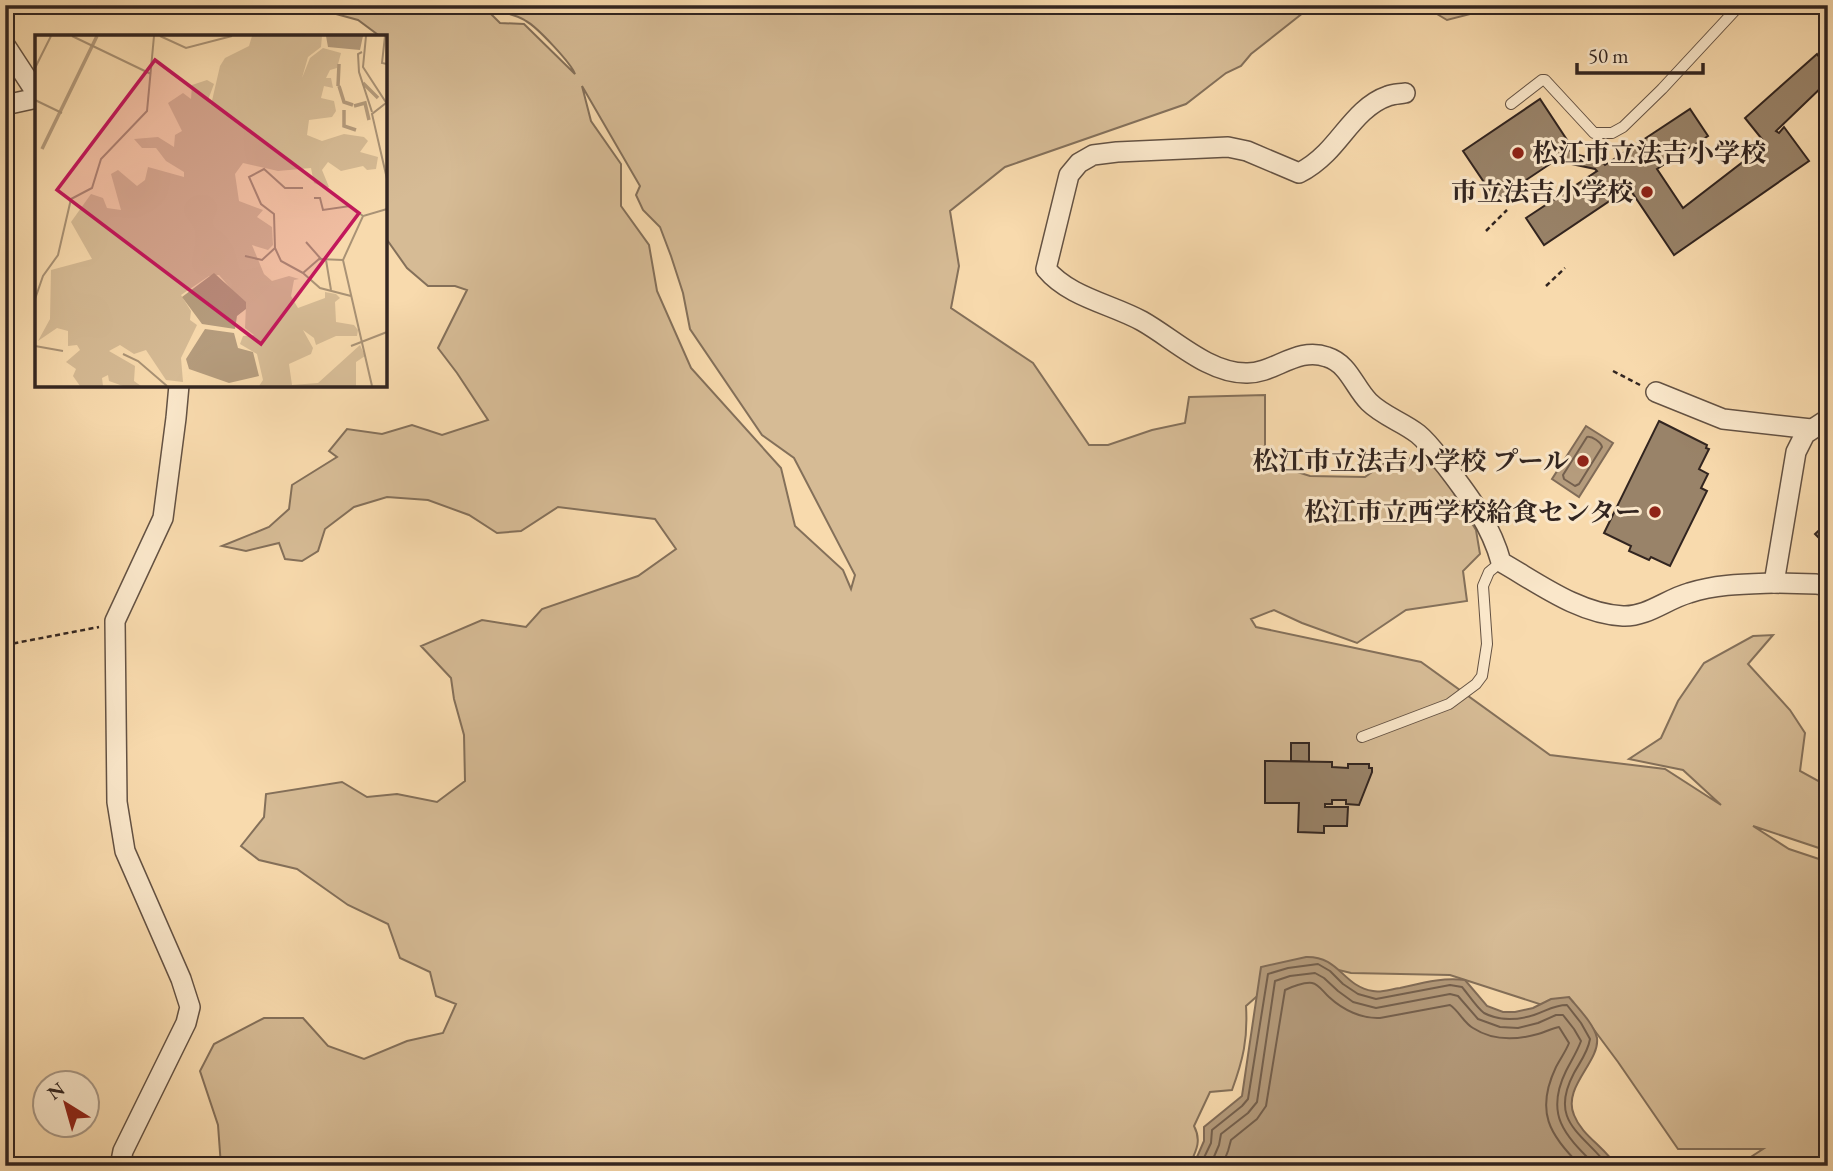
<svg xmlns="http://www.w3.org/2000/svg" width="1833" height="1171" font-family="'EB Garamond','Noto Serif JP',serif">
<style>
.green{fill:#d6bb95;stroke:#84705a;stroke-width:2;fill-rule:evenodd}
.water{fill:#b59c7d;stroke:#816c58;stroke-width:2}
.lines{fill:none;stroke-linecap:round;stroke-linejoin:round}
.shore{stroke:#74604e;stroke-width:2}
.building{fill:#998369;stroke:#322520;stroke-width:2}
.service-casing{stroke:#645243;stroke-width:12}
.minor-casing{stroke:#645243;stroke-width:22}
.path{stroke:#322520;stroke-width:2.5;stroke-dasharray:5 3.5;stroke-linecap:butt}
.service{stroke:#fae7ca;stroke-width:10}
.minor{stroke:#fae7ca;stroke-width:19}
.poi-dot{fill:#8f2418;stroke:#fae7ca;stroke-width:2.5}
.labels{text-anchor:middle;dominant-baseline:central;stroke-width:6;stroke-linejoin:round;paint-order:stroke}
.poi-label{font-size:26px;font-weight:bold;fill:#322520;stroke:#fae7ca;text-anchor:end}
.inset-river{fill:none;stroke:#b59c7d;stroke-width:3.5}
.inset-road{fill:none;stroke:#a99275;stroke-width:2}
.view{fill:#c2185b;fill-opacity:0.15;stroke:#c2185b;stroke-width:3.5}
.inset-edge{fill:none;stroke:#322520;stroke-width:3.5}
</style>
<rect width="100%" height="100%" fill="#f8daad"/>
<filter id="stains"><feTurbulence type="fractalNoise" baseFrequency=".00286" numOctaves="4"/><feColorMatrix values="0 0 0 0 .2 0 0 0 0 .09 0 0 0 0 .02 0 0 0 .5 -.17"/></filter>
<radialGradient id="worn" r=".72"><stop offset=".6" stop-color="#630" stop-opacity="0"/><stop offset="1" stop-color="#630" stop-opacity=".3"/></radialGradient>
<g class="green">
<path d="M325 5H482L500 23 524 24 575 74C571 63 537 27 526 21 516 14 505 16 498 5H1313L1251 54 1241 66 1226 73 1186 104 1005 167 950 211 959 266 951 308 1033 363 1089 445H1108L1152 430 1185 423 1189 397 1265 395V462L1310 476 1365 477 1397 454 1440 470 1476 530 1480 554 1463 571 1467 601 1406 610 1357 643 1302 623 1274 610 1251 619 1256 627 1421 662 1550 755 1665 769 1721 805 1683 770 1629 759 1661 738 1678 701 1704 663 1753 636 1773 635 1748 664 1790 710 1805 733 1800 771 1820 782 1828 781V851L1753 826 1789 849 1828 862V1166H1737L1763 1149H1678L1618 1062 1586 1019 1450 975 1351 973 1298 960 1246 1006C1248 1039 1243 1060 1232 1090L1210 1092 1194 1126C1202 1141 1196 1151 1189 1166H221L218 1125 200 1071 214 1044 264 1018H303L328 1046 364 1059 407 1041 443 1033 456 1004 436 996 430 972 400 958 388 924 348 905 297 869 259 860 241 846 264 817 266 794 342 782 367 797 397 794 437 802 465 781 464 735 454 699 451 678 421 646 482 620 526 627 542 609 638 576 676 549 655 519 558 507 521 531 497 533 469 515 428 500 387 497 354 507 325 529 318 551 302 561 285 559 279 543 246 551 222 546 269 527 289 509 292 485 337 457 329 451 347 429 382 434 412 425 442 435 488 420 457 373 438 348 467 290 455 286H428L407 268 385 237V37H381L358 20 325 11ZM582 86 640 186 636 195 643 210 660 227 671 256 683 293 690 329 762 435 794 458 855 575 851 589 843 570 795 526 781 468 691 368 657 291 649 245 621 206V164L591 121Z"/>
<path d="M1422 5H1505L1447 20Z"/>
</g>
<g class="water">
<path d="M1586 426 1613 443 1579 497 1552 479Z"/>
<path d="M1306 957C1340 956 1342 986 1373 991 1381 993 1391 989 1400 988 1422 983 1443 977 1465 980L1487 1006 1503 1012H1515L1533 1008 1551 999 1569 997C1578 1008 1594 1024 1597 1038 1600 1062 1562 1087 1574 1115 1582 1136 1605 1147 1616 1166H1193L1204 1141V1127L1242 1096 1261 967Z"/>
</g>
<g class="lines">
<g class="shore">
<path d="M1587 437C1592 436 1601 442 1602 447L1579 484 1575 486 1564 479 1563 475Z"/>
<path d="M1200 1166 1211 1143 1212 1130 1242 1106 1248 1099 1268 974 1288 968 1318 964 1330 971 1343 984 1358 994 1376 999 1450 985 1462 987C1468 994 1477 1008 1484 1013 1499 1021 1518 1020 1534 1015 1546 1011 1554 1005 1567 1005L1581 1023 1590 1039C1588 1052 1580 1062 1574 1073 1548 1122 1583 1133 1608 1166"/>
<path d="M1210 1166 1219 1145 1221 1134 1248 1113 1257 1102 1275 981 1290 976 1315 973 1324 978 1338 991 1353 1002 1376 1008 1450 994 1458 996 1478 1019 1500 1027 1518 1028 1538 1023 1556 1015H1563L1574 1029 1581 1041C1577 1052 1571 1061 1566 1071 1544 1116 1566 1136 1596 1166"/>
<path d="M1222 1166 1228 1151 1231 1140 1257 1119 1266 1106 1285 990C1291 987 1304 982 1312 983 1319 984 1324 993 1329 997 1343 1010 1362 1019 1380 1018L1450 1005C1459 1011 1464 1023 1473 1028 1493 1041 1517 1040 1538 1034 1546 1032 1552 1028 1559 1027L1569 1043C1566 1051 1560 1059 1556 1067 1535 1111 1549 1135 1581 1166"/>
</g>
</g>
<g class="building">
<path d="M1817 54 1828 70V81L1776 131 1779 133 1784 127 1809 161 1674 255 1629 188 1544 245 1526 218 1597 171 1595 169 1567 163 1562 156 1496 200 1463 151 1540 99 1573 149 1570 151 1573 154 1601 160 1605 165 1690 109 1708 136 1657 169 1683 208 1766 144 1745 118Z"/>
<path d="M1659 421 1707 445 1706 448 1709 449 1699 469 1708 474 1701 488 1707 491 1670 566 1651 557 1649 560 1629 551 1631 546 1604 533Z"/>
<path d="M1828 522V547L1815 534Z"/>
<path d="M1291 743H1309V762L1291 761Z"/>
<path d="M1265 761 1332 762V767L1348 768V764H1369V768H1372V772L1359 805 1346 804V800H1332V804H1325V807H1348L1347 826H1324V833L1298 832 1299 803H1265Z"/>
</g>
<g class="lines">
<g class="service-casing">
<g id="service">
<path d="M1511 104 1542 80H1545L1594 133H1612L1623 127 1662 89 1740 5"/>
<path d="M1362 737 1449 704 1476 684 1482 676 1487 644 1483 586 1489 572 1501 562"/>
</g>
</g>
<g class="minor-casing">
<g id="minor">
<path d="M5 45 37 94"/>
<path d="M1405 93C1399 94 1393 94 1388 96 1361 105 1345 134 1326 153 1318 161 1309 168 1299 173L1247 151 1228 147 1117 152 1093 155 1079 163 1069 175 1046 269C1069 297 1111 304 1142 321 1174 339 1208 373 1246 373 1274 374 1297 346 1327 357 1349 364 1354 387 1369 402 1383 416 1403 422 1418 434 1429 443 1437 455 1446 466 1469 496 1491 525 1501 562 1538 583 1579 614 1623 616 1647 617 1667 599 1689 593 1717 584 1745 584 1774 583"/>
<path d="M5 105 37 98"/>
<path d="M1656 392 1723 419 1811 429"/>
<path d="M1828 419 1805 434 1796 452 1774 583 1816 584 1828 586"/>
<path d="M120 1166 123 1151 186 1023 190 1007 181 979 125 851 117 802 115 621 163 518 176 418 179 385"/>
</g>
</g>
<g class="path">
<path d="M1486 231 1507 210"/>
<path d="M1546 286 1565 268"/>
<path d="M1613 371 1640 385"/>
<path d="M5 645 99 627"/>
</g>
<use href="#service" class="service"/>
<use href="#minor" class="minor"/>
</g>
<g class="poi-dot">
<circle cx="1518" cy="153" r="7"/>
<circle cx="1647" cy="192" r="7"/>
<circle cx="1583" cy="461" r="7"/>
<circle cx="1655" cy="512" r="7"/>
</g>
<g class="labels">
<g class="poi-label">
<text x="1532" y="153" text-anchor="start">松江市立法吉小学校</text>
<text x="1633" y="192">市立法吉小学校</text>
<text x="1569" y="461">松江市立法吉小学校 プール</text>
<text x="1641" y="512">松江市立西学校給食センター</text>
</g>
</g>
<g transform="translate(35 35)">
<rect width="352" height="352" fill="#f8daad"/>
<path d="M217 1H287L286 12 273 22 267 43 275 23 288 13 306 18 302 33 295 35 291 43H296L298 53 289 51 286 63 299 66 301 76 297 82 274 85 272 100 287 106 309 99 329 102 333 106 325 117 343 122 341 134 332 135 328 131 306 136 293 127 287 135 294 152 290 153 279 148 276 133 243 136 208 128 200 139 204 166 228 175 222 182 237 192 238 210 233 215 217 210 229 239 237 246 254 241 264 244 259 245 256 261 263 273 290 263V257L301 259 305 263 300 267 301 287 319 290 323 295 322 301H301L281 310 279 303 268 295 278 313 276 319 254 329 257 350 283 348 325 310 330 321 321 327V351H224L228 345 222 319 205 309 208 301 219 300 210 293 211 271 184 240 174 241 146 260 156 276 155 285 162 290 146 323 148 347 131 345 111 315 99 319 85 310 74 316 100 331 99 346 106 351H88L74 346 73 340 67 343 68 351H45L38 341 41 334 31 327 45 315 42 310 33 311V296L22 293 3 306 15 284 16 235 57 224 36 187 56 159 68 163 72 173 86 175 76 139 83 135 102 151 110 145 113 132 149 142V137L131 126 121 113H107L99 104 123 102 139 112 140 100 147 96 133 68 148 58 156 64 157 50 172 45 179 49 173 65 176 70 185 31 190 23 214 11Z" fill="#d6bb95"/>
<path d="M291 1H328L325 15 293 12ZM179 238 211 267V274L202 281 200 294 167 289 147 262ZM170 294 199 298 203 313 218 317 224 341 194 348 154 334 151 324Z" fill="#b59c7d"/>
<path class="inset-river" d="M328 48 343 63M303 51 304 29M304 51 309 67 318 70M319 71 330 68 334 85M309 75V91L321 95M7 114 62 1"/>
<path class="inset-road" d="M37 1 116 39M125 1 151 13 197 1M331 1 328 32 352 69M350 1 347 28 352 29M327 17 323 19 324 37 337 77M0 33 16 1M0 65 27 78M351 68 337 79 352 144M268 153H250L229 134 214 142 226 169 239 179 240 213 246 226 268 238M279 163H285L288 175 315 171 328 181M271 207 286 224M210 221 227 225 240 213M291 225 296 255M308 225 284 224 268 238 285 253 316 261M0 264 8 241 23 220 36 164 57 153 66 124 112 76 119 1M0 271V293M0 311 28 316M316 311 352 297M88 319 103 326 132 351M337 351 308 225 328 181 352 174"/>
<path class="view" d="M120 25 324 178 226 309 22 155Z"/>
<rect width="352" height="352" class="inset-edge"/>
</g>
<rect width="1833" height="1171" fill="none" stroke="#f8daad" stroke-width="28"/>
<rect x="7" y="7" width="1819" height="1157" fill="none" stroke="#322520" stroke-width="3.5"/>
<rect x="14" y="14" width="1805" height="1143" fill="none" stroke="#322520" stroke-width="2"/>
<g transform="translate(66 1104) rotate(323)"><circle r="33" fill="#fae7ca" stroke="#aa9986" stroke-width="2"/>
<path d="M0-5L12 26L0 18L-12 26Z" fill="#8f2418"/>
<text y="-10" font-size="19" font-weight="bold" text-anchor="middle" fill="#322520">N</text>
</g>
<path d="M1577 63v10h126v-10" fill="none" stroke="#322520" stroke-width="3.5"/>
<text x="1588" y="63" font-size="21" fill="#322520" stroke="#fae7ca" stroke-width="5" paint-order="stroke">50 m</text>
<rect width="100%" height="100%" filter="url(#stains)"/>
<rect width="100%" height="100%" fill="url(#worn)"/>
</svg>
